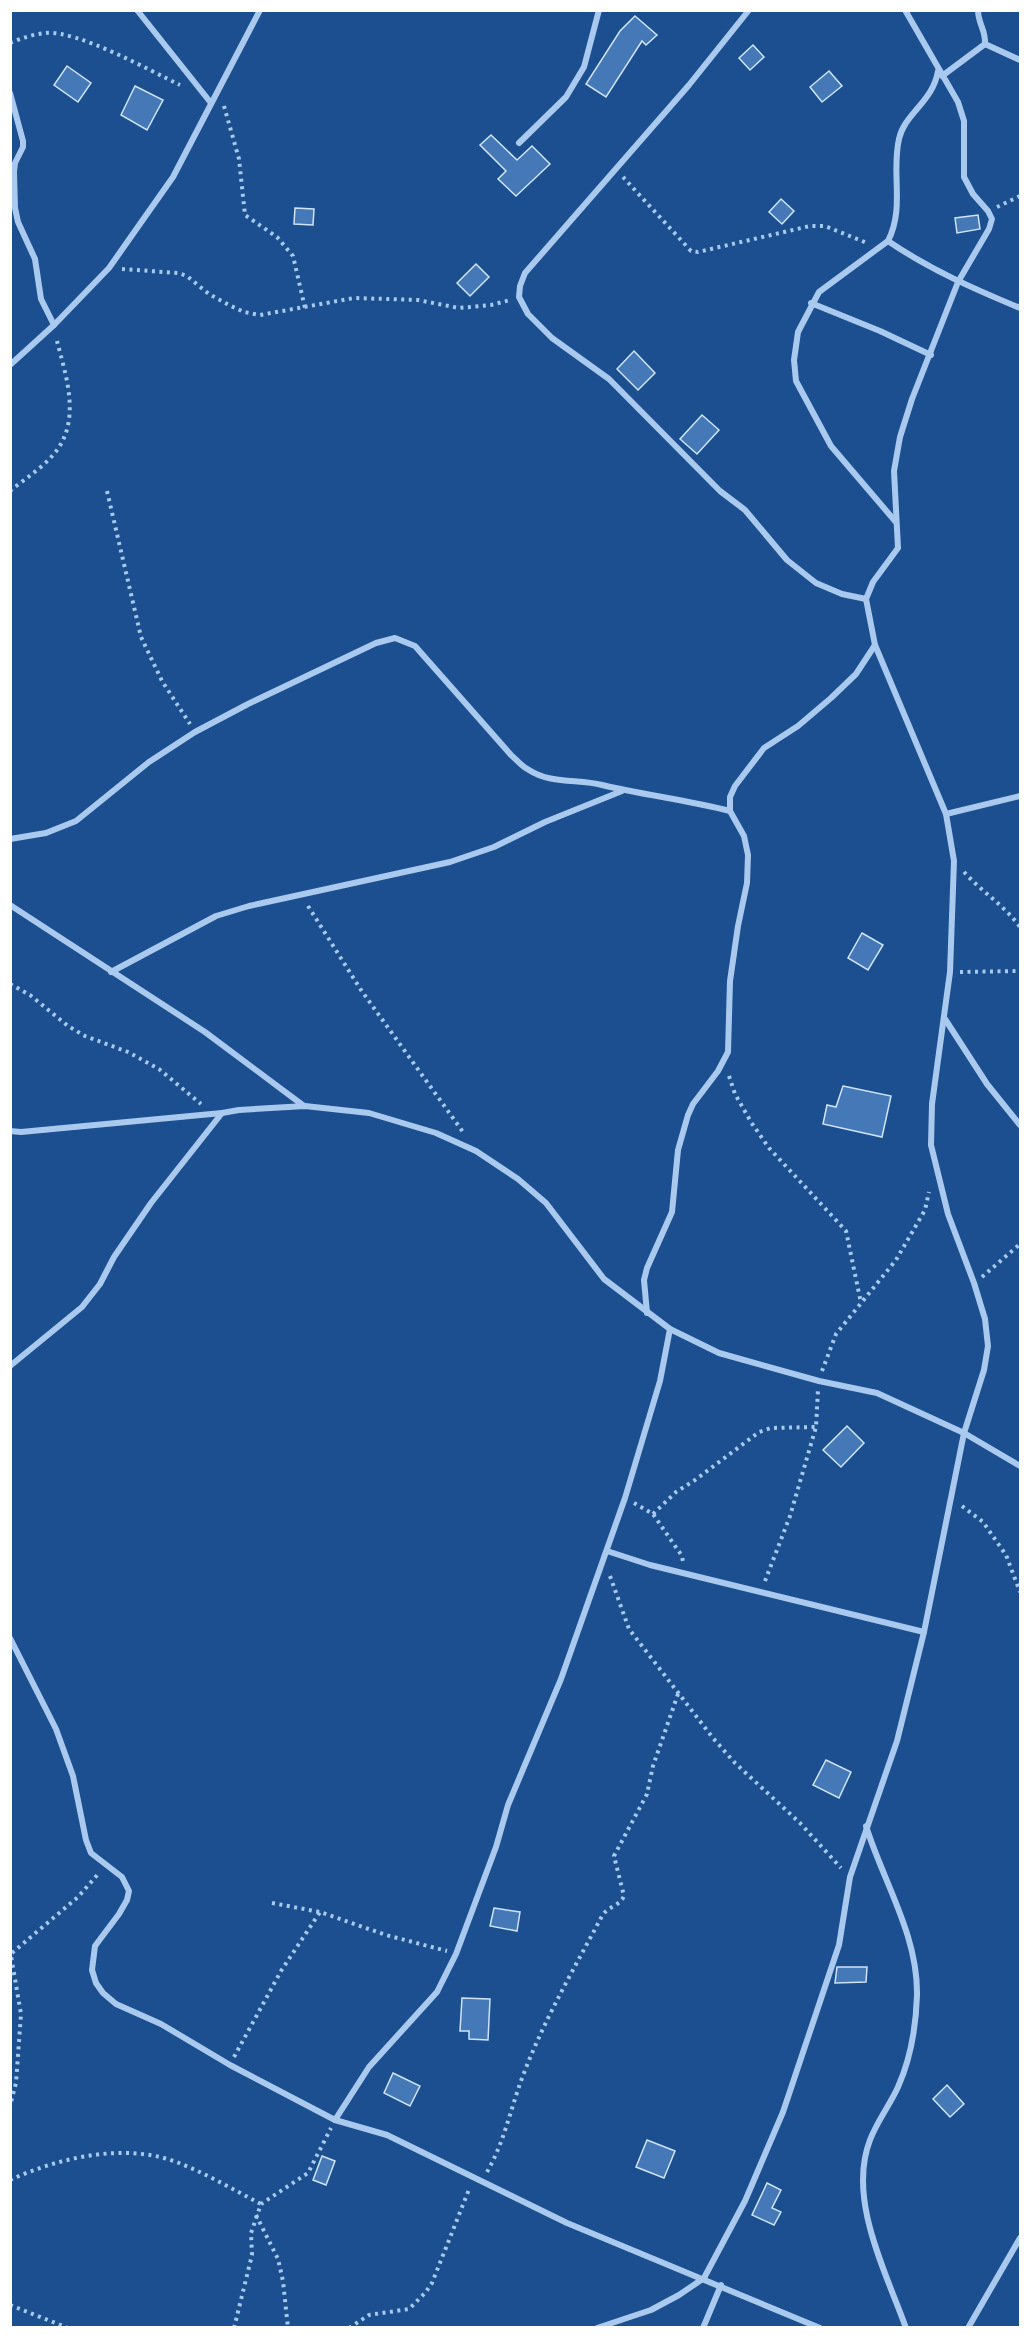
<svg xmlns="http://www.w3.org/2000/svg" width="1031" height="2338" font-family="'Noto Sans',sans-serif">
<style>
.building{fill:#4478b7;stroke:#cfe3fa;stroke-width:1.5}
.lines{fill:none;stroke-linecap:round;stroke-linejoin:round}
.path{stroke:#a9c9ee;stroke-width:4;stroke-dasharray:3 4.5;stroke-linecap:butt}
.minor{stroke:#a9c9ee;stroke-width:6}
</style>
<rect width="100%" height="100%" fill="#1b4f8f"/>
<g class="building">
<path d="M635 16 657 35 646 45 642 41 606 97 586 84 620 31Z"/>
<path d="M753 45 764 57 750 70 739 58Z"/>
<path d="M67 66 91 83 78 102 54 85Z"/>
<path d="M829 71 842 86 822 102 810 87Z"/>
<path d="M135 86 163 100 147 130 121 115Z"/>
<path d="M491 135 517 160 532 146 550 164 516 196 498 179 506 171 480 145Z"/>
<path d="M781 199 794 211 782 224 769 212Z"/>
<path d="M295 208 314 209 313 225 294 224Z"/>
<path d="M978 215 980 229 957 233 955 218Z"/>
<path d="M476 264 489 277 470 296 457 283Z"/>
<path d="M634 351 655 373 638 390 617 369Z"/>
<path d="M702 415 719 430 697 454 680 439Z"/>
<path d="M862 933 883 945 868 970 848 958Z"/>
<path d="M843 1086 891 1096 882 1137 823 1124 827 1105 836 1107Z"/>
<path d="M847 1426 864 1443 841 1467 823 1450Z"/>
<path d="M826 1760 851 1772 839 1798 813 1785Z"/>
<path d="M494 1908 520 1912 517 1931 490 1926Z"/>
<path d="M837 1967H867L866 1982 835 1983Z"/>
<path d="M462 1998 490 1999 488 2040 469 2039V2031H460Z"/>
<path d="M393 2073 420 2086 410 2106 384 2093Z"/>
<path d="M947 2085 964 2104 950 2117 933 2099Z"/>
<path d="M647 2140 675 2151 664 2178 636 2167Z"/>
<path d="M322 2156 335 2161 326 2185 313 2180Z"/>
<path d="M767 2183 781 2190 772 2208 781 2212 774 2225 752 2215Z"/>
</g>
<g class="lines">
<g class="path">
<path d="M10 43C22 38 34 34 46 33 77 30 149 70 180 85"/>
<path d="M224 106 239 159 245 215 277 237 293 256 305 308"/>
<path d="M623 177 691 251 698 252 810 226H825L867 243"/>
<path d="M997 207 1020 196"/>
<path d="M122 269 178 273 187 276 209 294 229 305 244 312 260 315 354 298 418 300 459 308 491 305 510 300"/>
<path d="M10 491C27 477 52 462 62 442 79 409 64 370 56 337"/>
<path d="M107 491 141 637 162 681 190 724"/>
<path d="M964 872C982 892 1005 906 1020 927"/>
<path d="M308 906 361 990 463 1132"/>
<path d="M960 972 1020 971"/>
<path d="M10 984 30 995 68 1026 85 1036 128 1052 159 1069 201 1104"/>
<path d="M729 1076 735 1094 751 1122 769 1148 846 1231 861 1303"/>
<path d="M982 1277 1020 1244"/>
<path d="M822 1371 836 1334 896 1260 925 1210 929 1192"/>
<path d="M634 1503 653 1514 682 1556 683 1562"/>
<path d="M962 1506 983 1522 1006 1555 1020 1592"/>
<path d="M653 1514 676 1492 695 1480 759 1432 771 1428 816 1427"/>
<path d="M610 1576 629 1629 713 1738 735 1763 800 1823 841 1868"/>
<path d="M765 1581 790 1516 816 1427 818 1390"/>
<path d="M272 1903 320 1912 386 1935 447 1951"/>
<path d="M10 1950 21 2014 16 2083 10 2106"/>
<path d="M12 1953 78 1897 99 1873"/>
<path d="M234 2057 281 1971 320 1912"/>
<path d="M487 2172C505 2141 511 2106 524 2073 545 2018 575 1967 602 1916 608 1906 620 1906 624 1896L614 1856 647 1794 653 1766 679 1691"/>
<path d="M10 2180C60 2157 127 2142 179 2163 207 2174 234 2190 261 2204"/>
<path d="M256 2215 278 2259 283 2281 288 2328"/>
<path d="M10 2305 68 2328"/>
<path d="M234 2328 252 2255 251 2233 261 2204 308 2173 331 2128"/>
<path d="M349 2328 369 2315 409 2309 425 2293 432 2283 470 2187"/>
</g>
<g class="minor">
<path d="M137 10 211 103"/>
<path d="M749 10 689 85 525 273 520 286 519 297 528 314 552 338 609 379 720 491 745 510 787 560 816 583 842 594 866 599"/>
<path d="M978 10C978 24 986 30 985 44"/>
<path d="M942 76 985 44 1020 60"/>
<path d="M10 93 23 141V147L15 163 14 172 15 208 18 222 35 259 41 299 54 325"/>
<path d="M519 143 566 97 584 67 599 10"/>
<path d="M888 241C929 269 974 289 1020 308"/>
<path d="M811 303 880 331 931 355"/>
<path d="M10 365 54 325 109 268 173 177 260 10"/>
<path d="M895 521 831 446 796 381 794 360 798 332 819 292 888 241C905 208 891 173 899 139 904 114 933 102 938 71"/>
<path d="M946 814 1020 796"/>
<path d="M10 839 46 833 76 821 149 762 195 732 248 704 376 643 395 638 415 646 511 755C517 760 522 767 529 770 550 784 578 779 602 785 644 795 687 800 730 811"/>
<path d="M10 905 205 1032 304 1106"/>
<path d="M111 972 216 916 249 906 450 862 494 847 545 822 622 791"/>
<path d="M945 1019 987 1084 1020 1125"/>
<path d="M10 1131 21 1132 222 1113"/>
<path d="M647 1313 644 1280 647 1268 672 1212 678 1150 688 1115 693 1104 718 1071 728 1052 730 981 738 926 747 883 748 855 744 836 730 811V797L735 786 764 748 798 726 831 698 856 674 875 645"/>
<path d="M10 1366 82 1307 100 1284 114 1257 151 1203 222 1113 239 1110 305 1106 369 1113 436 1133 476 1151 518 1179 546 1203 604 1279 670 1329 719 1353 819 1381 877 1393 964 1433 1020 1466"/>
<path d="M607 1551 650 1565 924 1632"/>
<path d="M10 1638 56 1729 73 1776 86 1840 91 1853 122 1877 129 1891 127 1900 119 1914 95 1946 92 1970 96 1983 103 1993 116 2004 161 2024 230 2065 335 2120 387 2135 567 2223 820 2328"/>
<path d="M866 1826C883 1881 918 1935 917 1995 916 2026 911 2058 898 2087 890 2105 877 2121 870 2140 847 2199 886 2272 906 2328"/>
<path d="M335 2120 369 2067 437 1992 456 1954 496 1847 508 1805 561 1679 625 1498 660 1381 670 1329"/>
<path d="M597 2328 651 2310 679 2295 704 2278 745 2201 783 2112 839 1945 850 1877 897 1741 924 1632 964 1433 984 1370 988 1346 985 1319 974 1283 948 1214 931 1145 932 1104 950 972 954 861 946 814 875 645 866 599 873 582 898 548 894 471 900 437 912 399 958 282 989 229 992 219 988 211 973 194 964 177V121L958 102 905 10"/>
<path d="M703 2328 721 2285"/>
<path d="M968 2328 1020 2238"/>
</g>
</g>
<rect width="1031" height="2338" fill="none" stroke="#ffffff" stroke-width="24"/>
</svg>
